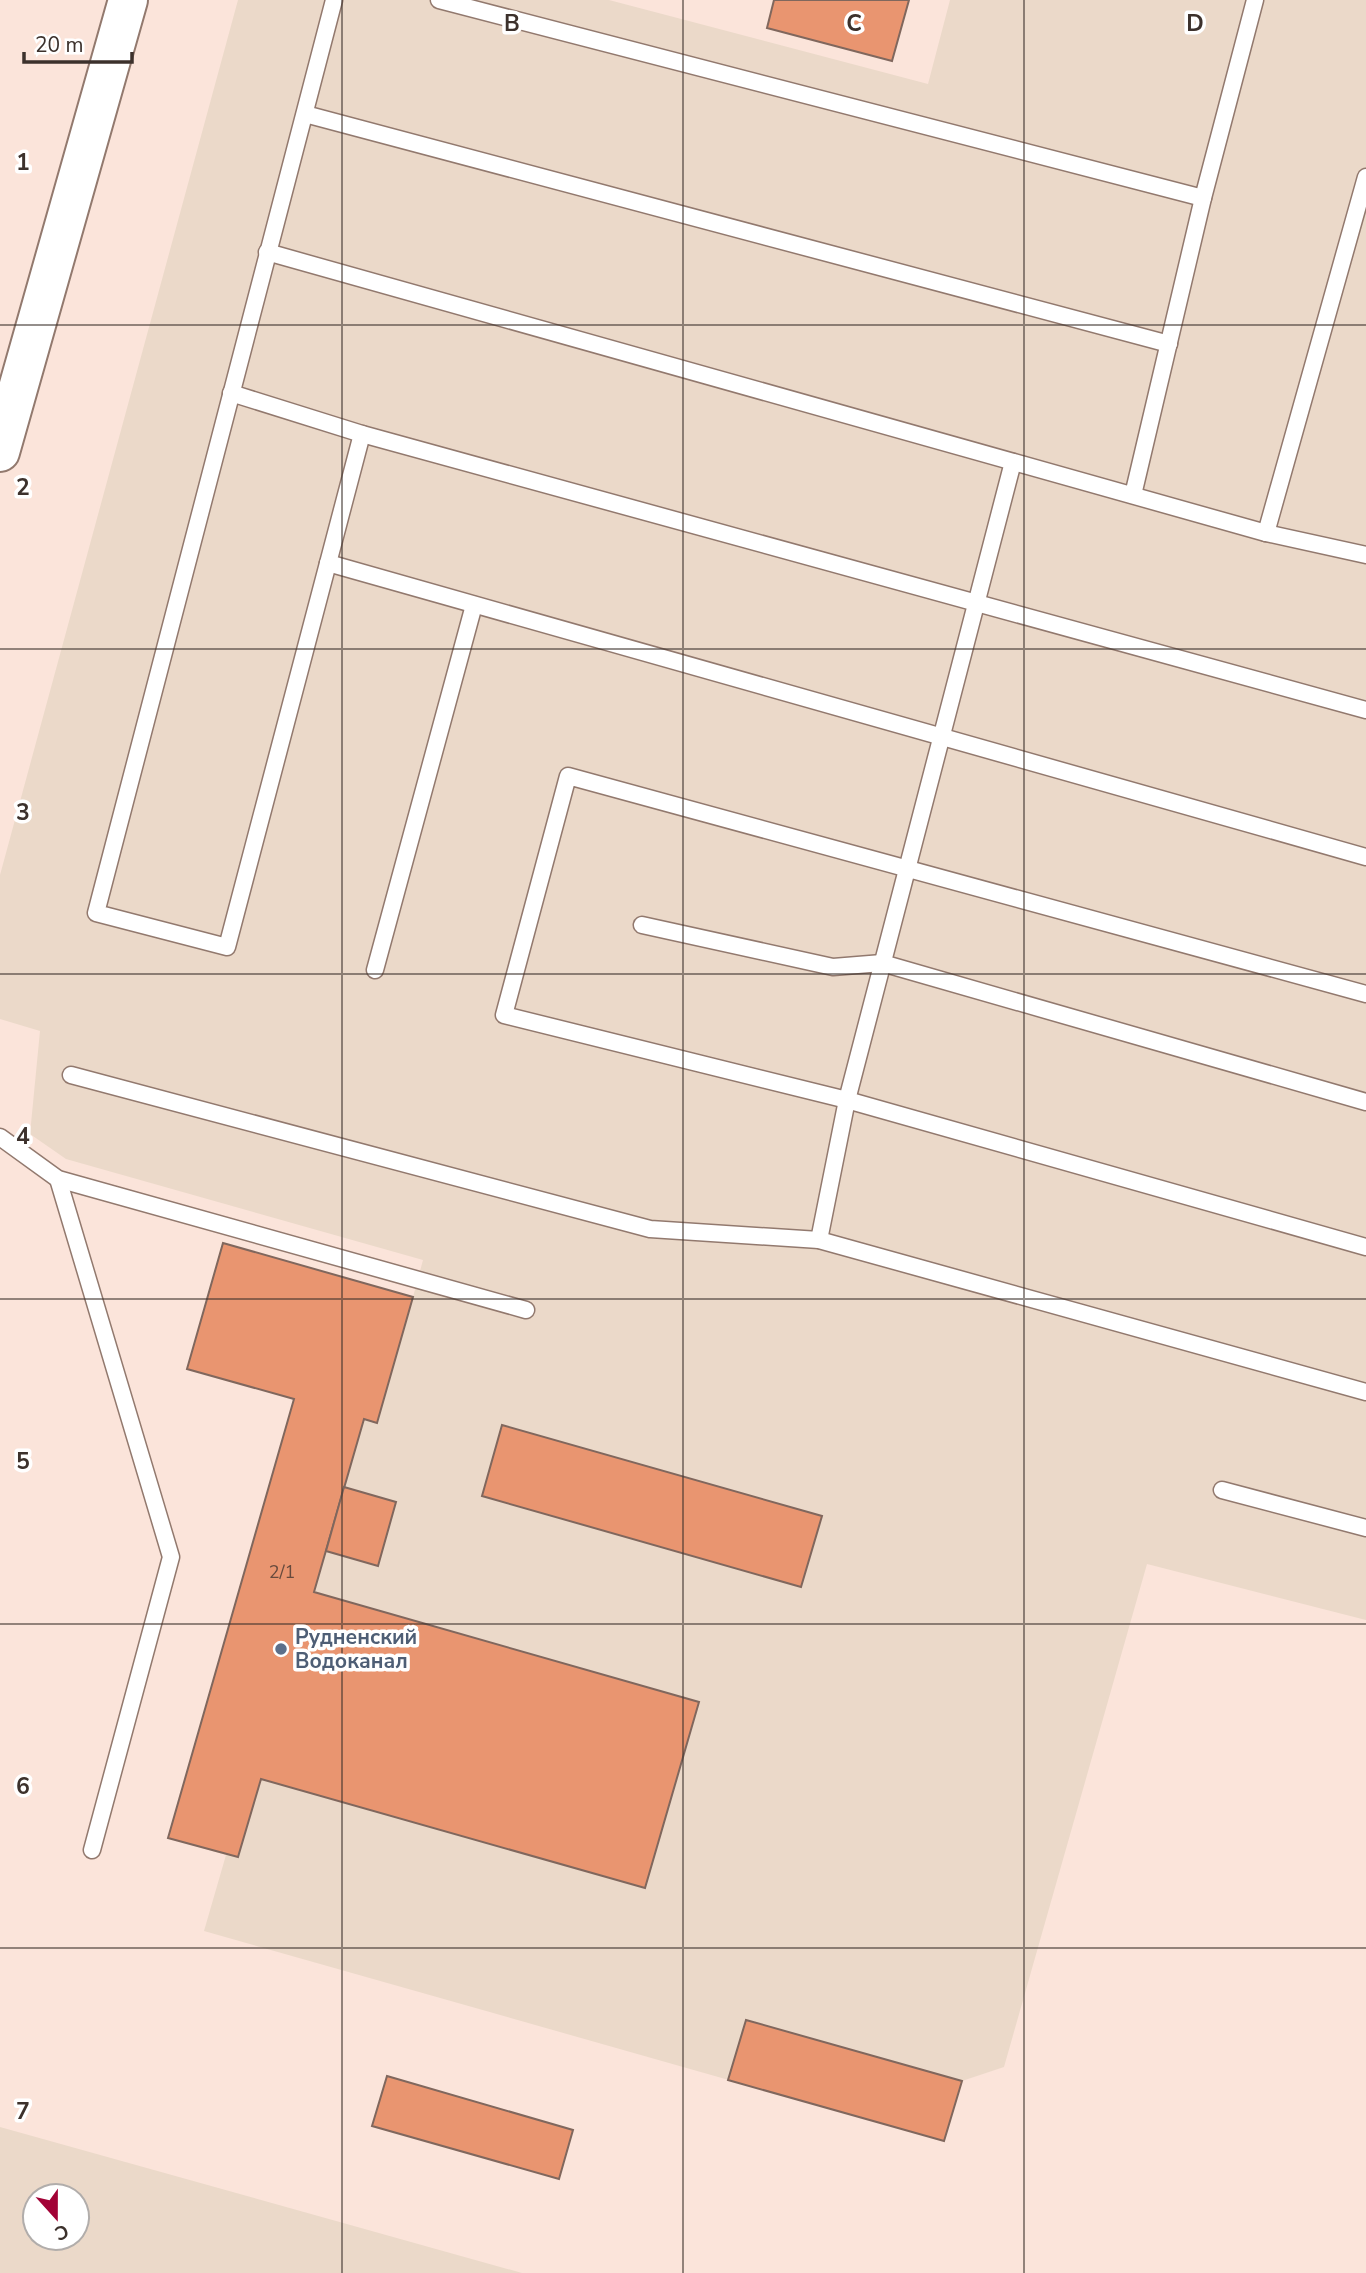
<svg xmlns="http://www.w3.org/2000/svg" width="1366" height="2273" font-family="'Nunito Sans',sans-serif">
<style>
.industrial{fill:#ebd9c9;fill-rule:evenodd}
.building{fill:#e99570;stroke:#80675d;stroke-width:2}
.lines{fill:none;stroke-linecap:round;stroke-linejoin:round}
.lane-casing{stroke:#92796e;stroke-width:19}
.secondary-casing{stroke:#92796e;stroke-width:42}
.lane{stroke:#fff;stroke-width:16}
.secondary{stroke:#fff;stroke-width:38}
.grid{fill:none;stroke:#3c312c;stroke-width:2;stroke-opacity:0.55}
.service-dot{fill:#5c6f8a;stroke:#fff;stroke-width:2.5}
.labels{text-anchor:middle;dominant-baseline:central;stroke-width:7;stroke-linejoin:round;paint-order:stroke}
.number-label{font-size:18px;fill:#674a3d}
.service-label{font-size:21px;font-weight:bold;fill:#4e5e75;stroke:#fff;text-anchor:start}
.grid-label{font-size:23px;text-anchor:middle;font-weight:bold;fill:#3c312c;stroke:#fff;stroke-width:7;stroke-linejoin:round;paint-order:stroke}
</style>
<rect width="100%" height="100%" fill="#fbe4da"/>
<g class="industrial">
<path d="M238 0H609L928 84 950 0H1366V1620L1147 1564 1004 2067 962 2081 944 2141 204 1931 226 1855 168 1838 294 1399 187 1369 223 1243 413 1297 423 1260 66 1159 30 1134 40 1031 0 1019V875Z"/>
<path d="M0 2127 522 2273H0ZM35 2196H77V2238H35Z"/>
</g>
<g class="building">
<path d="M774 0H909L892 61 767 28Z"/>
<path d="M223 1243 413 1297 377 1423 364 1419 314 1592 699 1702 645 1888 261 1779 238 1857 168 1838 294 1399 187 1369Z"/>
<path d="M502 1425 822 1516 801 1587 482 1496Z"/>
<path d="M344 1487 396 1502 378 1566 326 1551Z"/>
<path d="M746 2020 962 2081 944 2141 728 2080Z"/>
<path d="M387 2076 573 2130 559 2179 372 2126Z"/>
</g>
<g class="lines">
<g class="lane-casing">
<g id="lane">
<path d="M334 0 96 913 227 947 362 434"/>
<path d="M439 0 1203 198"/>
<path d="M305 114 1169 344"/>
<path d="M267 252 1266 533 1366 555"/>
<path d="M231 393 362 434 1366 710"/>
<path d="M1133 495 1203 198 1255 0"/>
<path d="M1266 533 1366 177"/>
<path d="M328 563 1366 857"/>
<path d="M642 925 833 967 882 963 1366 1102"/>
<path d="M375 970 474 605"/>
<path d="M1366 994 568 776 504 1015 847 1100 1366 1247"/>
<path d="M71 1075 650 1229 819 1240 1366 1392"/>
<path d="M0 1137 58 1179 526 1310"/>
<path d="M58 1179 171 1557 92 1850"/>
<path d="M819 1240 847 1100 1013 462"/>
<path d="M1222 1490 1366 1528"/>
</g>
</g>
<g class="secondary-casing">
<path id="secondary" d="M0 452 128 0"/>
</g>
<use href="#lane" class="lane"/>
<use href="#secondary" class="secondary"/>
</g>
<path class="grid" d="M342 0V2273M683 0V2273M1024 0V2273M0 325H1366M0 649H1366M0 974H1366M0 1299H1366M0 1624H1366M0 1948H1366"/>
<circle class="service-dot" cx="281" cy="1649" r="7"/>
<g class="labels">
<g class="number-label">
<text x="282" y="1572">2/1</text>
</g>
<g class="service-label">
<text x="295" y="1637">Рудненский<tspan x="295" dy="24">Водоканал</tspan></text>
</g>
</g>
<g class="grid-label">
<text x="512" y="31">B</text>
<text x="854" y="31">C</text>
<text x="1195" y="31">D</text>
<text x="23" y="170">1</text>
<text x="23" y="495">2</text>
<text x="23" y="820">3</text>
<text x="23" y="1144">4</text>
<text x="23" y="1469">5</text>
<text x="23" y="1794">6</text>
<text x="23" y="2119">7</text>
</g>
<g transform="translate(56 2217) rotate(159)"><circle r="33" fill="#ffffff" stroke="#b1adab" stroke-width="2"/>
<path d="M0-5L12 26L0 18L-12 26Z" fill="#a20236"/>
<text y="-10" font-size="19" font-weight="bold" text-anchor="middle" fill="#3c312c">С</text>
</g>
<path d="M24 52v10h108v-10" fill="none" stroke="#3c312c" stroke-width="3.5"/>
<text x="35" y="52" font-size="21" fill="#3c312c" stroke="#ffffff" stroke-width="5" paint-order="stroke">20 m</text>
</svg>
